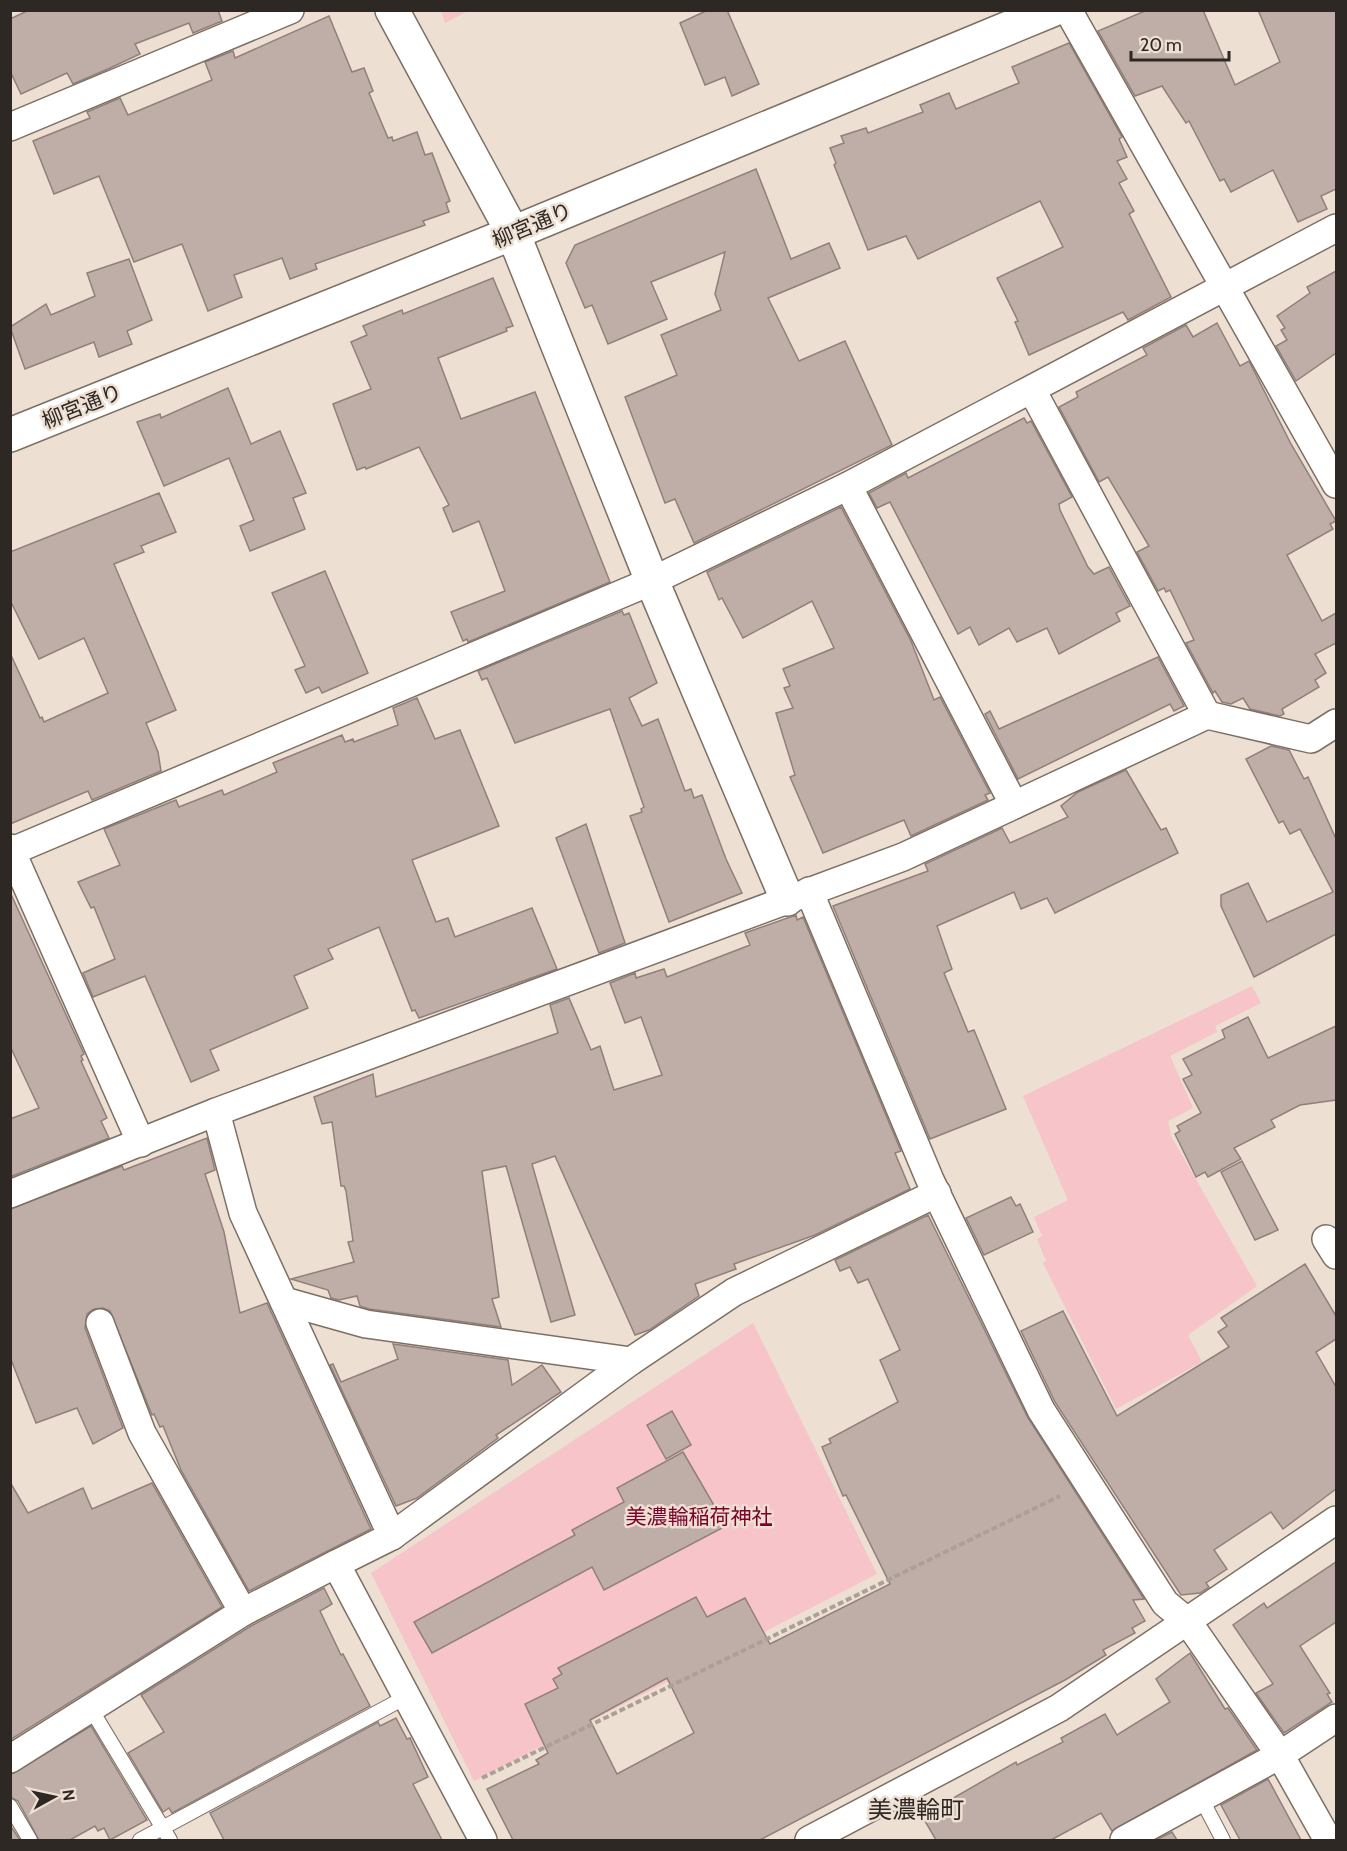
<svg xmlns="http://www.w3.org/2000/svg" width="1347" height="1851" font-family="Cabin,'Noto Sans JP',sans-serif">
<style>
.green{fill:#f6c4c9}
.building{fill:#bfada7;stroke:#91807a;stroke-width:1.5;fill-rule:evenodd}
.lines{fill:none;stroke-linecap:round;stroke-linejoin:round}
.service-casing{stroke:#7c6f64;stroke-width:16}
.minor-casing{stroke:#7c6f64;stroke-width:30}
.tertiary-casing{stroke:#7c6f64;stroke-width:36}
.path{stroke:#aca096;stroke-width:4;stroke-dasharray:6 3;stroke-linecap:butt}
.service{stroke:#fff;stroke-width:14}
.minor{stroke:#fff;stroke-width:27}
.tertiary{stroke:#fff;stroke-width:33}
.labels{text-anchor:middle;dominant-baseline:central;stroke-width:5;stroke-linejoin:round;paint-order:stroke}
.street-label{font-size:21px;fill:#2e2824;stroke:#eddfd2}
.park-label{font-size:21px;fill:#7c002b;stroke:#eddfd2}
.quarter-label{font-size:24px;fill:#2e2824;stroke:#eddfd2}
</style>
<rect width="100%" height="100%" fill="#eddfd2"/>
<g class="green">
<path d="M441 11H468L445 23Z"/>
<path d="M1252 986 1261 1003 1215 1026 1217 1032 1170 1056 1193 1108 1168 1121 1171 1136 1257 1286 1188 1335 1202 1362 1116 1409 1043 1263 1046 1261 1037 1239 1042 1236 1034 1217 1068 1200 1023 1096Z"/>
<path d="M753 1323 877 1574 474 1781 371 1573Z"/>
</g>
<g class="building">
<path d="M29 10H218L222 21 193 33 189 23 135 44 140 54 108 69 73 84 67 73 21 94 10 71V19Z"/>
<path d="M708 10H727L759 84 732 96 725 77 705 85 680 23Z"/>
<path d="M1147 10H1203L1235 85 1280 62 1258 10H1336V189L1321 196 1327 209 1298 222 1273 170 1231 192 1224 179 1220 181 1189 121 1186 123 1162 86 1135 96 1098 31Z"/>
<path d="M329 16 352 72 364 68 373 91 369 93 388 138 392 137 393 141 417 132 425 155 432 153 450 201 446 203 449 212 423 221 425 225 315 264 317 269 290 279 282 258 234 275 242 297 208 311 182 244 134 262 99 176 54 194 33 141 90 118 87 112 120 98 128 115 212 80 205 62 233 51 235 58Z"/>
<path d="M1069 43 1122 137 1119 139 1127 157 1117 161 1127 179 1119 183 1134 211 1129 214 1171 297 1128 320 1123 312 1029 355 1015 322 1018 321 997 278 1063 247 1040 201 918 259 906 236 868 250 834 165 836 163 830 148 844 143 841 136 866 128 868 133 923 112 920 105 949 93 956 109 1019 83 1012 67Z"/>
<path d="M756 169 791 259 829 243 840 268 768 298 799 361 845 341 892 445 694 543 675 499 665 503 625 397 677 375 661 335 721 310 715 294 725 252 651 282 667 319 608 344 592 305 585 308 566 263 575 245Z"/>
<path d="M129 259 152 320 127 331 132 344 99 357 94 342 25 369 10 327 46 304 51 315 95 296 87 273Z"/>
<path d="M1336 271V353L1296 381 1276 346 1287 340 1281 330 1285 328 1277 316 1310 293 1307 287Z"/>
<path d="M493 278 513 326 506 328 507 331 438 358 461 419 535 392 610 582 468 642 467 639 463 641 451 612 505 591 479 521 453 532 443 508 449 505 419 447 366 469 365 467 357 470 333 404 371 389 351 342 367 335 363 326 402 310 403 314Z"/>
<path d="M1217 323 1240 366 1249 361 1291 444 1336 521 1330 524 1333 529 1287 555 1322 621 1336 613V643L1315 654 1326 673 1315 680 1319 687 1282 709 1284 714 1280 716 1250 709 1243 698 1231 704 1222 702 1215 691 1213 693 1186 643 1194 640 1170 590 1166 592 1164 588 1158 591 1137 552 1149 546 1108 477 1099 482 1059 407 1078 397 1076 392 1147 355 1143 348 1186 325 1193 337Z"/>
<path d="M228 388 251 444 280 431 306 493 293 498 305 529 250 551 240 526 254 520 229 458 164 486 137 422 160 414 161 418Z"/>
<path d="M1024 418 1027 423 1031 421 1072 497 1059 504 1060 510 1088 567 1094 574 1109 567 1130 606 1116 613 1120 621 1059 654 1047 628 1017 642 1009 628 979 645 970 627 958 634 890 502 877 508 869 493 906 473 908 478Z"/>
<path d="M159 493 176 532 141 546 144 552 114 564 176 710 146 723 158 752 161 771 92 800 88 791 10 824V653L40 718 42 717 44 722 108 693 84 638 39 659 10 600V552Z"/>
<path d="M841 507 911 641 934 700 940 697 990 793 985 795 988 800 911 836 904 820 823 853 790 777 795 775 776 713 793 708 784 688 790 686 783 669 834 648 812 601 743 638 722 598 719 600 707 572Z"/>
<path d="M325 571 368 673 322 693 319 687 306 693 295 670 305 666 272 593Z"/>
<path d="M622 611 624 615 629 613 657 683 629 698 642 726 658 719 685 791 691 789 694 798 702 795 726 859 742 893 669 922 630 816 642 812 641 809 644 807 610 709 515 743 487 678 482 680 478 671Z"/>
<path d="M1158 657 1184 706 1174 711 1170 704 1018 779 985 714 990 711 999 729Z"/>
<path d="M417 698 435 739 460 730 499 826 412 860 436 922 448 918 455 937 532 908 557 969 419 1018 415 1010 412 1011 379 927 328 949 333 959 294 976 308 1008 210 1050 219 1070 191 1082 145 976 93 997 83 973 115 959 94 907 91 908 78 882 120 865 104 829 176 800 179 807 222 790 224 795 277 772 273 763 342 735 345 742 353 739 354 742 398 725 393 708Z"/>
<path d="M1271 746 1289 750 1304 779 1308 777 1336 839V934L1254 977 1221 906V895L1248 883 1267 922 1333 892 1300 829 1290 834 1283 821 1279 823 1246 759Z"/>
<path d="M1126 770 1161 830 1166 828 1178 853 1055 913 1047 898 1021 909 1014 892 937 926 952 969 944 973 968 1032 974 1030 1006 1109 930 1139 833 906 928 871 925 864 1002 828 1010 843 1068 817 1061 806 1078 792Z"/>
<path d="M586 824 625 943 599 953 556 838Z"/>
<path d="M10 892 84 1054 81 1056 83 1060 81 1061 107 1118 101 1121 109 1138 10 1177V1119L39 1108 10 1046Z"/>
<path d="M796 915 797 920 803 917 901 1151 895 1153 910 1189 815 1235 734 1264 736 1269 695 1284 699 1296 649 1330 635 1335 555 1156 532 1164 575 1315 551 1322 506 1166 482 1171 499 1297 492 1299 501 1327 369 1309 360 1306 357 1296 339 1300 331 1298 328 1290 291 1279 354 1262 348 1242 353 1241 346 1191 344 1186H341L332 1122 322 1124 314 1097 373 1074 376 1097 558 1033 550 1005 569 998 591 1050 600 1046 614 1090 662 1075 641 1017 625 1023 610 983 635 973 636 978 664 969 667 977 750 945 745 933Z"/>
<path d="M1248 1017 1268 1058 1336 1026V1100L1300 1105 1271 1120 1275 1127 1234 1148 1241 1159 1208 1177 1205 1172 1196 1177 1175 1134 1180 1131 1177 1126 1201 1113 1183 1079 1192 1075 1183 1059 1225 1038 1222 1030Z"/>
<path d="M207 1138 215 1170 205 1174 224 1232 240 1313 267 1303 371 1529 249 1591 181 1470 163 1426 160 1427 154 1414 152 1415 110 1311 103 1308 94 1309 87 1314 85 1328 123 1428 93 1444 77 1408 36 1423 10 1357V1209L122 1166 124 1170Z"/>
<path d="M1242 1161 1278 1230 1255 1240 1221 1172Z"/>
<path d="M1011 1197 1016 1206 1020 1204 1033 1232 984 1255 966 1218Z"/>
<path d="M928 1215 1028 1418 1144 1599 1133 1600 1145 1621 1132 1628 1135 1633 1103 1650 1106 1655 1065 1680 760 1840H513L487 1789 539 1764 536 1760 548 1753 525 1704 558 1688 553 1679 562 1674 558 1668 696 1597 707 1617 745 1598 770 1644 890 1584 846 1495 843 1496 822 1447 831 1443 829 1439 898 1402 880 1360 900 1350 868 1279 858 1283 850 1267 840 1271 835 1260ZM667 1678 694 1733 617 1774 590 1720Z"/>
<path d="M1305 1264 1336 1316V1339L1316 1352 1336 1387V1489L1283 1529 1271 1512 1214 1550 1227 1569 1206 1583 1209 1587 1200 1593 1181 1595 1055 1402 1021 1331 1063 1311 1117 1416 1229 1347 1218 1332 1227 1326 1221 1318Z"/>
<path d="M393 1344 508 1360 512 1385 542 1365 561 1392 496 1435 498 1438 417 1498 396 1506 330 1365 333 1364 341 1382 398 1359Z"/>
<path d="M672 1411 691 1445 666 1459 647 1425Z"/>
<path d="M683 1452 726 1526 604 1590 592 1567 432 1653 414 1622 575 1535 572 1530 624 1502 617 1488Z"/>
<path d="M10 1482 28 1513 83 1488 92 1509 152 1483 222 1607 10 1740Z"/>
<path d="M1336 1562V1622L1300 1646 1330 1693 1327 1694 1332 1702 1284 1733 1256 1693 1273 1684 1233 1625 1264 1603 1267 1608Z"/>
<path d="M324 1588 332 1604 320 1611 341 1655 343 1654 370 1706 172 1813 169 1808 163 1812 128 1753 164 1732 141 1695 251 1626Z"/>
<path d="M1190 1653 1225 1709 1228 1708 1257 1750 1112 1831 1101 1813 1051 1840H936L922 1816 1016 1762 1017 1765 1063 1742 1061 1738 1105 1714 1117 1735 1170 1702 1156 1679Z"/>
<path d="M396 1718 407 1739 410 1738 428 1777 413 1784 442 1840H224L210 1813 378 1722 380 1726Z"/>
<path d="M91 1726 147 1820 110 1840 104 1828 98 1831 95 1826 70 1840H39L18 1801 10 1797V1775Z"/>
<path d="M1268 1779 1301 1840H1240L1221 1805Z"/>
<path d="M10 1825 20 1840H10Z"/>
<path d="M1172 1832 1177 1840H1156Z"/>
</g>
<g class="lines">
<g class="service-casing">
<g id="service">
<path d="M91 1709 170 1840"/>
<path d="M1201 1798 1223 1840"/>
<path d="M10 1806 30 1840"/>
<path d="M140 1840 406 1697"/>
</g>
</g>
<g class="minor-casing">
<g id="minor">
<path d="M1068 10 1336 484"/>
<path d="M10 127 290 10"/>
<path d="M1032 390 1207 715"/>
<path d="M848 486 1014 805"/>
<path d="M10 848 141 1143"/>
<path d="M10 852 652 581 848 486 1336 228"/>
<path d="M809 891 930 1180 1041 1410 1165 1603 1188 1622 1280 1755 1328 1840"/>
<path d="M216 1112 243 1213 392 1536 336 1564 483 1840"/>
<path d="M10 1194 216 1112 903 857 1207 715 1311 739 1336 723"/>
<path d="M1326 1239 1336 1255"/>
<path d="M284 1301 366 1324 631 1361"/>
<path d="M100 1323 142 1433 243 1612"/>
<path d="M392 1536 631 1361 734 1292 937 1193"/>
<path d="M10 1759 243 1612 336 1564"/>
<path d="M809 1840 1059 1708 1336 1520"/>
<path d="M1124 1840 1280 1755 1336 1718"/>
</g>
</g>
<g class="tertiary-casing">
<g id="tertiary">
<path d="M392 10 513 233 652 581 787 899"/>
<path d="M10 435 513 233 1052 10"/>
</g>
</g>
<path class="path" d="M482 1778 1060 1496"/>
<use href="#service" class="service"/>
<use href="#minor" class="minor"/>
<use href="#tertiary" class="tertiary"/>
</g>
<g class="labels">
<g class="street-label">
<text transform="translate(532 225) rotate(-23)">柳宮通り</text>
<text transform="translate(82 406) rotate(-22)">柳宮通り</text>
</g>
<g class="park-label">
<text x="699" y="1516">美濃輪稲荷神社</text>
</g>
<g class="quarter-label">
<text x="916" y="1809">美濃輪町</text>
</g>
</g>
<rect width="1347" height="1851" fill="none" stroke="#2e2824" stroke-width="24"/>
<g transform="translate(54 1797) rotate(82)" stroke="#eddfd2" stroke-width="4.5" paint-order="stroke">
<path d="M0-4.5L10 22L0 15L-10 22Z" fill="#2e2824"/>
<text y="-9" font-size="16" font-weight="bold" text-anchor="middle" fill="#2e2824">N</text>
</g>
<path d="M1131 51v9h98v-9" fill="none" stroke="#2e2824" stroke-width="3"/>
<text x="1140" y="51" font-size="18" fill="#2e2824" stroke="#eddfd2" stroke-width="4.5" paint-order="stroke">20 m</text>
</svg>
